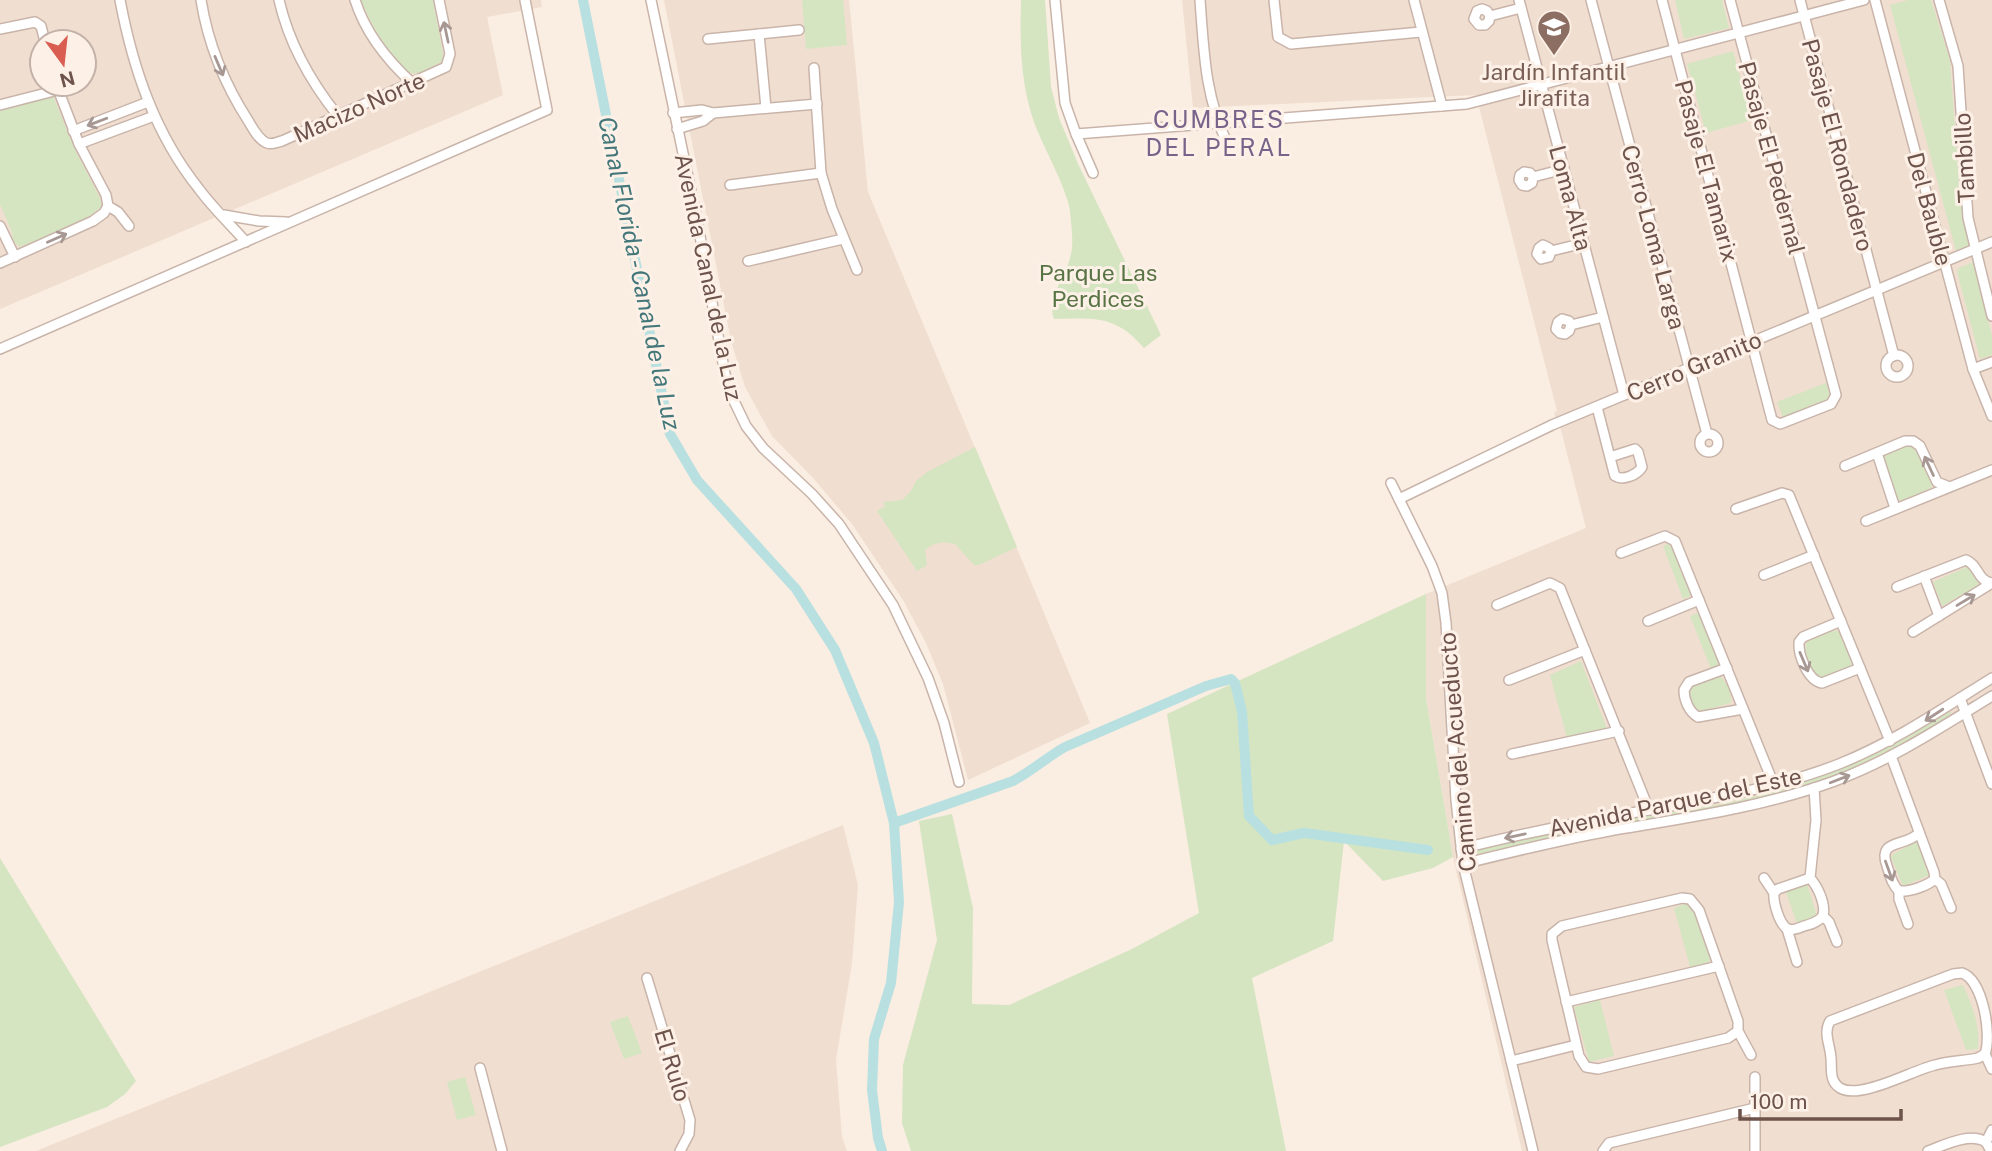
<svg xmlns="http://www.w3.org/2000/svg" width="1992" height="1151" font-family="'Public Sans',sans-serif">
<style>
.residential{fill:#f0ded0;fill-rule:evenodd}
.green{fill:#d5e5c1}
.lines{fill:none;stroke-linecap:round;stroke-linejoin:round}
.canal{stroke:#b8e0e1;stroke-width:10}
.street-casing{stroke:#c9b4aa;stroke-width:12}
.street{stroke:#fff;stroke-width:9}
.oneway{stroke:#a89893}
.labels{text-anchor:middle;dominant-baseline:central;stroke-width:6;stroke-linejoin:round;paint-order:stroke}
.education-label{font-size:23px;fill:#785e54;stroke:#fdf1e7}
.street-label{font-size:23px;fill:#6e534b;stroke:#fdf1e7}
.park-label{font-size:23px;fill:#587344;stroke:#fdf1e7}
.neighbourhood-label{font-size:24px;letter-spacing:2px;fill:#78638b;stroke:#fdf1e7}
.water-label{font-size:24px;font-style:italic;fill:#43777a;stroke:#fdf1e7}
</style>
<rect width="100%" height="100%" fill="#faede1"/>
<g class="residential">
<path d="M0 0H541L542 7 487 17 503 95 0 309ZM42 42H84V84H42Z"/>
<path d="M664 0H849L868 192 1090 723 968 780 943 684 926 643 903 600 852 524 814 479 772 436 745 387 731 341Z"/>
<path d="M1182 0H1992V1151H1522L1453 857 1426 698V594L1586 528 1561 430 1554 413 1557 411 1476 95 1193 108Z"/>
<path d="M843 825 858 885 852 963 836 1060 842 1137 847 1151H36Z"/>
</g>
<g class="green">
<path d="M361 0H433L443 54 442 61C436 65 419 76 412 73 394 67 367 17 361 0Z"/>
<path d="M802 0H843L847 45 806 49Z"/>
<path d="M1021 0H1045L1051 87 1059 118 1079 166 1161 335 1144 348C1116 315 1095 318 1054 319 1046 297 1067 276 1071 254 1074 241 1071 224 1070 211 1067 188 1043 147 1034 122 1020 82 1020 42 1021 0Z"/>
<path d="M1675 0H1722L1729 28 1684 39Z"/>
<path d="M1908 0H1931L1950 60 1960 199 1970 245 1956 251 1890 5Z"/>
<path d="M1733 51 1752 120 1706 133 1687 64Z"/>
<path d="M53 96 75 150 100 198 102 206C86 224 42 238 19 247L11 238 13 235 0 204V108Z"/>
<path d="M1973 262 1992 335V355L1980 359 1957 272 1959 268Z"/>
<path d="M1826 383 1831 398 1783 417 1777 402Z"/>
<path d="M1908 445 1915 446 1933 483 1931 488 1902 501 1896 498 1883 459 1884 454Z"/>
<path d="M975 447 1017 547 979 565H974L955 544C945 541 934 542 925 550L927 565 917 571 877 511 885 506 883 502 902 500 911 491 916 481 927 472Z"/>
<path d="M1671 543 1693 595 1683 599 1663 546Z"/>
<path d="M1969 566 1979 585 1942 606 1933 582Z"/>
<path d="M1426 594V698L1453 857 1433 868 1383 881 1344 841 1333 941 1252 978 1286 1151H911L902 1123 903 1065 937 940 919 821 952 814 973 908 972 1004 1009 1005 1132 949 1199 913 1167 714Z"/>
<path d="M1700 612 1721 665 1711 669 1690 616Z"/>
<path d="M1832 631H1838L1842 635 1852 665C1845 672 1827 678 1817 677 1810 668 1802 652 1807 641Z"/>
<path d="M1581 661 1607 729 1567 738 1550 675Z"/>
<path d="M1719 676C1727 680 1732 695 1731 703L1701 711 1692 708 1687 694 1688 687Z"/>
<path d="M1948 712H1951L1950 716C1869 771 1774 800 1678 816 1645 821 1611 824 1578 831 1543 838 1509 847 1475 855L1471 853 1473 850C1508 842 1543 833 1578 826 1625 817 1673 813 1721 804 1801 788 1880 757 1948 712Z"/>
<path d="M1917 841 1930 875 1903 886 1891 857 1893 854Z"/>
<path d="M0 858 136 1081 125 1094 107 1107 0 1147Z"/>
<path d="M1807 884 1817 916 1815 919 1797 924 1786 892Z"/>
<path d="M1687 903 1694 906 1710 960 1708 963 1690 967 1674 908Z"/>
<path d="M1963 985C1973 1007 1980 1025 1978 1049L1966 1050 1944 990Z"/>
<path d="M1600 1000 1614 1056 1589 1062 1574 1007Z"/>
<path d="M628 1016 642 1053 624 1059 610 1022Z"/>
<path d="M465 1077 476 1115 457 1120 447 1082Z"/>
</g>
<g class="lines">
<g class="canal">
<path d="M583 0 670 434 697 480 796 589 835 650 874 743 894 823 899 902 891 983 874 1039 872 1090 878 1138 882 1151"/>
<path d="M894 823 1013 781C1032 771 1047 757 1065 747L1206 686 1231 679 1235 683 1242 712 1249 816 1272 840 1304 833 1428 850"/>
</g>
<g class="street-casing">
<g id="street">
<path d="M120 0C133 69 155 134 199 189 213 208 230 224 246 242"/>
<path d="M201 0C208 44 225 85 249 122 253 129 259 140 267 143 272 145 277 142 282 141L446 67 450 54 439 0"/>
<path d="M279 0C289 44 310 81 338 116"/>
<path d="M355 0C365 32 387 60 412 83"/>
<path d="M651 0 698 225 725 374 734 401 746 426 763 448 812 494 839 524 893 605 928 678 944 723 959 782"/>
<path d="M1055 0 1065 103 1076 134 1093 173"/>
<path d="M1200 0C1204 53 1205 97 1228 145"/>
<path d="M1274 0 1278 37 1291 44 1421 32"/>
<path d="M1414 0 1442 106"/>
<path d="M1519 0 1624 395"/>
<path d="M1591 0 1707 434"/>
<path d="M1662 0 1772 420 1780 424 1831 404 1836 395 1730 0"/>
<path d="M1800 0 1894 356"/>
<path d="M1875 0 1973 369 1992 416"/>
<path d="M1939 0 1958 66 1968 218 1992 316"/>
<path d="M1490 16 1487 11 1482 9 1477 11 1474 19 1479 25H1485L1489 21 1490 16 1521 8"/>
<path d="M0 29 35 22 41 26 45 42"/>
<path d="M759 34 766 108"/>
<path d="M708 39 799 30"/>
<path d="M814 68 821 173 832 209 857 270"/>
<path d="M56 84 79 144 106 195 108 206"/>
<path d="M0 105 58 90"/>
<path d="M673 113 702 110 713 113 817 104"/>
<path d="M677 129 703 121 713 113"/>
<path d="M73 131 148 102"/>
<path d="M1076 134 1467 104 1864 0"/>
<path d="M79 144 154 116"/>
<path d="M1533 177 1530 173 1524 172 1520 175 1519 180 1522 185 1527 186 1532 183 1533 177 1564 169"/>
<path d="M730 185 821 173"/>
<path d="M108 206 118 212 129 226"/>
<path d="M224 215 259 221 286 222"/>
<path d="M0 226 15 257"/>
<path d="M1551 251 1549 248 1543 245 1539 248 1537 254 1541 259 1549 257 1551 251 1584 243"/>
<path d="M748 261 843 239"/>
<path d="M0 263 93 221 104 213 108 206"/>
<path d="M1571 325 1569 321 1562 319 1558 322 1556 329 1560 333 1565 334 1569 331 1571 325 1603 317"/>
<path d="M0 349 547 110 525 0"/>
<circle cx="1897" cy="366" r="11"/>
<path d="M1973 369 1992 362"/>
<path d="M1597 407 1614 473 1615 476C1623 481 1637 475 1642 467L1638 452 1635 449 1610 457"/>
<circle cx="1709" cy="443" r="9"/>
<path d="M1877 453 1895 508"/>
<path d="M1845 466 1905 441H1913L1920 446 1937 482 1947 486"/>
<path d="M1391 483 1432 566 1442 593 1446 623 1456 800 1463 864 1533 1151"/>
<path d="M1399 499 1552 425 1992 242"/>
<path d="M1736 509 1782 493 1789 495 1890 741"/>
<path d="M1866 521 1992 470"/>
<path d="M1621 553 1665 536 1675 541 1774 785"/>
<path d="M1764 575 1814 555"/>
<path d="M1924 576 1939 616"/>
<path d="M1897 587 1966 560C1979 565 1977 581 1992 583"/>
<path d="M1497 605 1550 583 1560 588 1649 810"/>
<path d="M1648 621 1699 600"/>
<path d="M1841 621 1803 637 1799 642C1798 655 1808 681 1822 683L1860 668"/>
<path d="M1913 632 1992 583"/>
<path d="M1727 668 1689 682 1684 690C1684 700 1689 712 1698 717L1743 709"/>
<path d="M1509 680 1585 650"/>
<path d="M1960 698 1992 784"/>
<path d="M1512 754 1619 731"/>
<path d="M1891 756 1934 872 1935 879 1941 884 1951 908"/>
<path d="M1814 788 1816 820 1810 878C1818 887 1826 904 1823 916L1829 922 1837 942"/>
<path d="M1919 833C1905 848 1877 838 1887 866 1890 875 1892 885 1899 891 1910 892 1927 886 1935 879"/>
<path d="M1461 849C1523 833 1586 821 1648 810 1713 798 1778 788 1839 764 1894 742 1942 709 1992 678"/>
<path d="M1463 864C1511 852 1560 840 1609 831 1685 818 1759 808 1832 782 1890 761 1940 728 1992 696"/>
<path d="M1764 878 1774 893"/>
<path d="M1810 878 1778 889 1774 893C1773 901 1779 925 1788 929 1793 931 1799 928 1804 926 1812 924 1818 922 1823 916"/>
<path d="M1899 891V899L1908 924"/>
<path d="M1787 929 1797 962"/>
<path d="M1962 973C1983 980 1992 1035 1985 1054L1978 1058C1964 1061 1949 1061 1935 1065 1913 1070 1860 1100 1840 1088 1829 1081 1832 1069 1831 1058 1830 1044 1823 1033 1830 1021L1953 974Z"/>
<path d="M647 978 690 1120 689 1134 680 1151"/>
<path d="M1566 1002 1719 966"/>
<path d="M1738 1031 1728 1038 1598 1069 1586 1067 1579 1056 1552 940V934L1562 926 1682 898 1690 899 1699 910 1738 1021V1031L1751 1055"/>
<path d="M1985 1054 1992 1069"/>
<path d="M1511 1061 1576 1045"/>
<path d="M480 1068 502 1151"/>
<path d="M1755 1077V1151"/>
<path d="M1986 1142 1992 1130"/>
<path d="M1986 1142 1991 1151"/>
<path d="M1603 1151 1609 1143 1755 1108"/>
<path d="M1928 1151C1945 1145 1969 1132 1986 1142"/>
</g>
</g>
<use href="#street" class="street"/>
</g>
<defs><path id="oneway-shaft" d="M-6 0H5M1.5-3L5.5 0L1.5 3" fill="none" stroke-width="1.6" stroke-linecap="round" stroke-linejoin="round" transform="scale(1.75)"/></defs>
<g class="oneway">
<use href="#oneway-shaft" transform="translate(446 32) rotate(-102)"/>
<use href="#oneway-shaft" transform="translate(219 66) rotate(67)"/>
<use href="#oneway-shaft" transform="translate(97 122) rotate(159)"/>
<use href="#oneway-shaft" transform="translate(57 238) rotate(-24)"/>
<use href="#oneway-shaft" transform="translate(1929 466) rotate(-115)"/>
<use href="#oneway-shaft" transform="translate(1966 600) rotate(-31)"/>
<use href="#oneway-shaft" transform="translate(1804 662) rotate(67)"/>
<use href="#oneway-shaft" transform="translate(1934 715) rotate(147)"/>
<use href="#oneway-shaft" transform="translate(1840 779) rotate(-21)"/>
<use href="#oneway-shaft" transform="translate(1515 836) rotate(168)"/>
<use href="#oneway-shaft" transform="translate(1889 871) rotate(70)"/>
</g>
<defs>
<g id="school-pin" transform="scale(1.75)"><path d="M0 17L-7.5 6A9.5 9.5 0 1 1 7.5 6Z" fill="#8d6e63" stroke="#fdf1e7"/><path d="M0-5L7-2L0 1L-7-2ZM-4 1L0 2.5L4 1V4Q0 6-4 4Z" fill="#fff"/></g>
</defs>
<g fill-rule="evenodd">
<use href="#school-pin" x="1554" y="27"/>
</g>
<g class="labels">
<g class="education-label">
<text x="1554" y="71">Jardín Infantil<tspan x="1554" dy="26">Jirafita</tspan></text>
</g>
<g class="street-label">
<text transform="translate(359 107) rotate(-24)">Macizo Norte</text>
<text transform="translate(1838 145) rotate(75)">Pasaje El Rondadero</text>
<text transform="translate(1772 158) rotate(75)">Pasaje El Pedernal</text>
<text transform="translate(1964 158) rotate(-93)">Tambillo</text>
<text transform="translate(1707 171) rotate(75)">Pasaje El Tamarix</text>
<text transform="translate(1571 198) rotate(75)">Loma Alta</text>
<text transform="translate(1930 209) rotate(75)">Del Bauble</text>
<text transform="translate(1654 237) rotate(75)">Cerro Loma Larga</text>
<text transform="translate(709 277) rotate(78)">Avenida Canal de la Luz</text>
<text transform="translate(1694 366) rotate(-23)">Cerro Granito</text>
<text transform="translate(1457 752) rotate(-95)">Camino del Acueducto</text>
<text transform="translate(1675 802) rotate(-12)">Avenida Parque del Este</text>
<text transform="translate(673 1065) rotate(73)">El Rulo</text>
</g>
<g class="park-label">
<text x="1098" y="272">Parque Las<tspan x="1098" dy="26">Perdices</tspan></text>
</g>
<g class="neighbourhood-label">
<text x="1219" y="119">CUMBRES<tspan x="1219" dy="28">DEL PERAL</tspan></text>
</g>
<g class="water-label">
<text transform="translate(640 273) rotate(78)">Canal Florida - Canal de la Luz</text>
</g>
</g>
<g transform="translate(63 63) rotate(165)"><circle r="33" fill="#fdf1e7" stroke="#c4b2a9" stroke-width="2"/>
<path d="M0-5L12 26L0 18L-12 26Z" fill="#d95d50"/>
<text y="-10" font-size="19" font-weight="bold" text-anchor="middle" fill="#6e534b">N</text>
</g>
<path d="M1740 1109v10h161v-10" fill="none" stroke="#6e534b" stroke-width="3.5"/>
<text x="1750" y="1109" font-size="21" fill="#6e534b" stroke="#fdf1e7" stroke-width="5" paint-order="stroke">100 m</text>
</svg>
